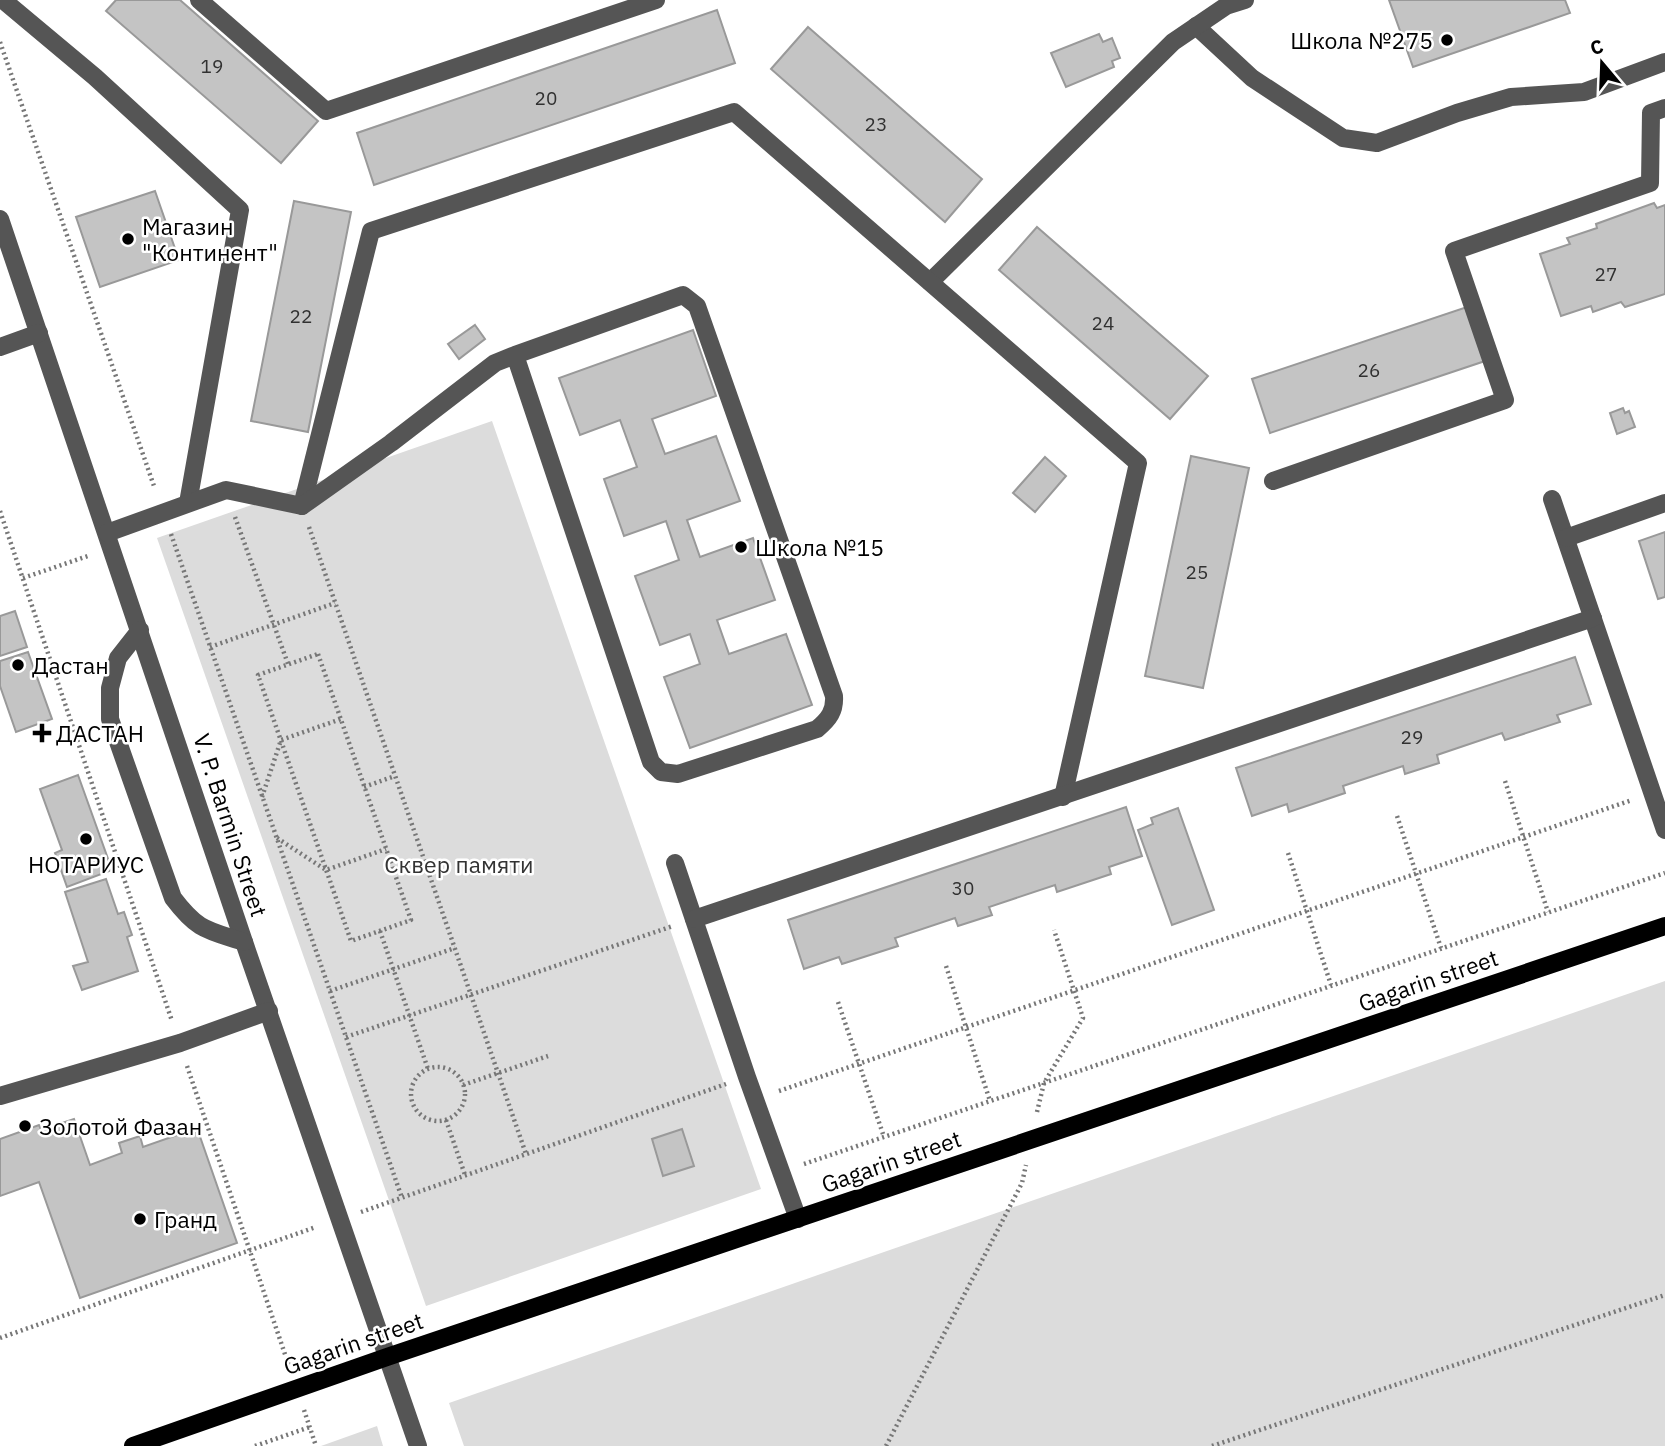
<svg xmlns="http://www.w3.org/2000/svg" width="1665" height="1446" font-family="'IBM Plex Sans',sans-serif">
<style>
.green{fill:#dcdcdc}
.building{fill:#c4c4c4;stroke:#999;stroke-width:2}
.lines{fill:none;stroke-linecap:round;stroke-linejoin:round}
.path{stroke:#777;stroke-width:4.5;stroke-dasharray:2 3.5;stroke-linecap:butt}
.minor{stroke:#555;stroke-width:18}
.major{stroke:#000;stroke-width:18}
.poi-dot{fill:#000;stroke:#fff;stroke-width:2.5}
.labels{text-anchor:middle;dominant-baseline:central;stroke-width:5;stroke-linejoin:round;paint-order:stroke}
.number-label{font-size:19px;fill:#313131}
.poi-label{font-size:23px;fill:#000;stroke:#fff;text-anchor:start}
.street-label{font-size:23px;fill:#000;stroke:#fff}
.park-label{font-size:23px;fill:#333;stroke:#fff}
</style>
<rect width="100%" height="100%" fill="#fff"/>
<g class="green">
<path d="M492 421 761 1189 426 1306 157 538Z"/>
<path d="M1665 981V1446H464L449 1403Z"/>
<path d="M377 1426 383 1446H321Z"/>
</g>
<g class="building">
<path d="M116 0H180L318 121 281 163 106 11Z"/>
<path d="M1389 0H1565L1570 13 1413 67Z"/>
<path d="M717 10 735 63 374 185 357 133Z"/>
<path d="M808 27 982 179 945 222 771 69Z"/>
<path d="M1099 34 1103 42 1112 38 1120 58 1112 61 1114 67 1066 87 1051 53Z"/>
<path d="M155 191 179 260 100 287 76 217Z"/>
<path d="M294 201 351 212 308 432 251 421Z"/>
<path d="M1654 203 1657 208 1665 205V294L1625 307 1621 302 1593 312 1591 306 1561 316 1540 254 1570 244 1567 238 1597 228 1596 224Z"/>
<path d="M1037 227 1208 376 1170 419 999 270Z"/>
<path d="M1467 307 1485 361 1270 433 1252 379Z"/>
<path d="M475 325 485 339 459 359 448 344Z"/>
<path d="M693 330 716 396 652 419 665 454 716 436 740 501 687 520 700 557 753 538 775 600 717 620 729 654 786 634 812 705 690 748 664 677 700 664 690 634 660 645 635 576 679 560 666 521 624 536 604 479 637 467 620 420 580 435 559 378Z"/>
<path d="M1623 408 1625 413 1629 411 1635 427 1617 434 1610 413Z"/>
<path d="M1191 456 1249 468 1203 688 1145 676Z"/>
<path d="M1045 457 1066 476 1035 512 1013 493Z"/>
<path d="M1665 532V597L1658 599 1639 541Z"/>
<path d="M15 611 27 647 0 656V616Z"/>
<path d="M28 652 52 719 16 732 0 686V661Z"/>
<path d="M1575 657 1591 704 1557 715 1560 722 1505 740 1502 733 1437 755 1439 763 1405 774 1403 766 1343 786 1345 793 1289 812 1287 804 1252 816 1236 768Z"/>
<path d="M78 775 112 870 67 887 55 853 62 850 40 789Z"/>
<path d="M1126 807 1142 856 1109 867 1111 874 1057 892 1055 885 989 907 992 915 958 926 955 918 895 938 898 946 842 964 839 957 804 969 788 920Z"/>
<path d="M1178 808 1214 910 1172 925 1138 830 1153 824 1151 818Z"/>
<path d="M106 879 118 914 124 912 132 935 127 937 138 971 82 990 73 966 88 962 65 892Z"/>
<path d="M74 1119 90 1165 122 1153 119 1143 140 1136 143 1147 197 1128 237 1243 80 1298 39 1182 0 1196V1139L39 1125 41 1130Z"/>
<path d="M682 1129 694 1166 663 1176 652 1139Z"/>
</g>
<g class="lines">
<g class="path">
<path d="M0 42 155 489"/>
<path d="M0 511 172 1021"/>
<path d="M235 517 288 664"/>
<path d="M309 527 526 1154"/>
<path d="M171 534 402 1198"/>
<path d="M23 578 88 556"/>
<path d="M210 647 335 603"/>
<path d="M318 654 411 920 351 941 258 675Z"/>
<path d="M1505 781 1548 912"/>
<path d="M364 787 395 776"/>
<path d="M262 797 281 740 341 719"/>
<path d="M1397 816 1441 948"/>
<path d="M277 838 326 870 386 849"/>
<path d="M1288 853 1331 985"/>
<path d="M380 931 428 1069"/>
<path d="M946 966 990 1101"/>
<path d="M330 991 455 948"/>
<path d="M838 1002 884 1137"/>
<path d="M346 1037 673 926"/>
<path d="M187 1066 289 1366"/>
<circle cx="438" cy="1094" r="27"/>
<path d="M463 1085 548 1056"/>
<path d="M779 1091 1632 800"/>
<path d="M1037 1112 1044 1083 1083 1018 1054 930"/>
<path d="M446 1120 465 1175"/>
<path d="M804 1164 1665 873"/>
<path d="M361 1212 726 1084"/>
<path d="M0 1338 316 1227"/>
<path d="M304 1410 316 1446"/>
<path d="M255 1446 310 1427"/>
<path d="M886 1446 1022 1183 1026 1165"/>
<path d="M1212 1446 1665 1295"/>
</g>
<g class="minor">
<path d="M3 0 95 77 240 210 188 503"/>
<path d="M199 0 326 111 656 0"/>
<path d="M1196 26 1252 78 1343 138 1377 143 1457 113 1511 97 1584 92 1665 62"/>
<path d="M0 219 244 942 418 1446"/>
<path d="M930 282 1173 42 1226 6 1245 0"/>
<path d="M0 347 39 333"/>
<path d="M1273 481 1505 400 1454 251 1650 183 1651 113 1665 108"/>
<path d="M1552 499 1665 830"/>
<path d="M302 506 371 231 734 112 1138 463 1063 797"/>
<path d="M107 533 226 490 302 506 391 443 495 363 515 355 683 295 697 306 834 696C835 711 829 719 817 729L678 774 661 772 651 762 515 355"/>
<path d="M1566 538 1665 503"/>
<path d="M140 630 118 658 110 688V719L173 898C198 931 207 930 244 942"/>
<path d="M675 863 747 1077 798 1219"/>
<path d="M694 919 1593 618"/>
<path d="M0 1096 180 1043 269 1011"/>
</g>
<path class="major" d="M133 1446 387 1357 1665 926"/>
</g>
<g class="poi-dot">
<circle cx="1447" cy="40" r="7"/>
<circle cx="128" cy="239" r="7"/>
<circle cx="741" cy="547" r="7"/>
<circle cx="18" cy="665" r="7"/>
<path d="M38.5 722.5h7v7h7v7h-7v7h-7v-7h-7v-7h7z"/>
<circle cx="86" cy="839" r="7"/>
<circle cx="25" cy="1126" r="7"/>
<circle cx="140" cy="1219" r="7"/>
</g>
<g class="labels">
<g class="number-label">
<text x="212" y="66">19</text>
<text x="546" y="98">20</text>
<text x="876" y="124">23</text>
<text x="1606" y="274">27</text>
<text x="301" y="316">22</text>
<text x="1103" y="323">24</text>
<text x="1369" y="370">26</text>
<text x="1197" y="572">25</text>
<text x="1412" y="737">29</text>
<text x="963" y="888">30</text>
</g>
<g class="poi-label">
<text x="1433" y="40" text-anchor="end">Школа №275</text>
<text x="142" y="226">Магазин<tspan x="142" dy="26">"Континент"</tspan></text>
<text x="755" y="547">Школа №15</text>
<text x="32" y="665">Дастан</text>
<text x="56" y="733">ДАСТАН</text>
<text x="86" y="864" text-anchor="middle">НОТАРИУС</text>
<text x="39" y="1126">Золотой Фазан</text>
<text x="154" y="1219">Гранд</text>
</g>
<g class="street-label">
<text transform="translate(231 825) rotate(72)">V. P. Barmin Street</text>
<text transform="translate(1428 980) rotate(-19)">Gagarin street</text>
<text transform="translate(891 1161) rotate(-19)">Gagarin street</text>
<text transform="translate(353 1343) rotate(-19)">Gagarin street</text>
</g>
<g class="park-label">
<text x="459" y="864">Сквер памяти</text>
</g>
</g>
<g transform="translate(1602 63) rotate(341)" stroke="#ffffff" stroke-width="5" paint-order="stroke">
<path d="M0-5L12 26L0 18L-12 26Z" fill="#000000"/>
<text y="-10" font-size="19" font-weight="bold" text-anchor="middle" fill="#000000">С</text>
</g>
</svg>
